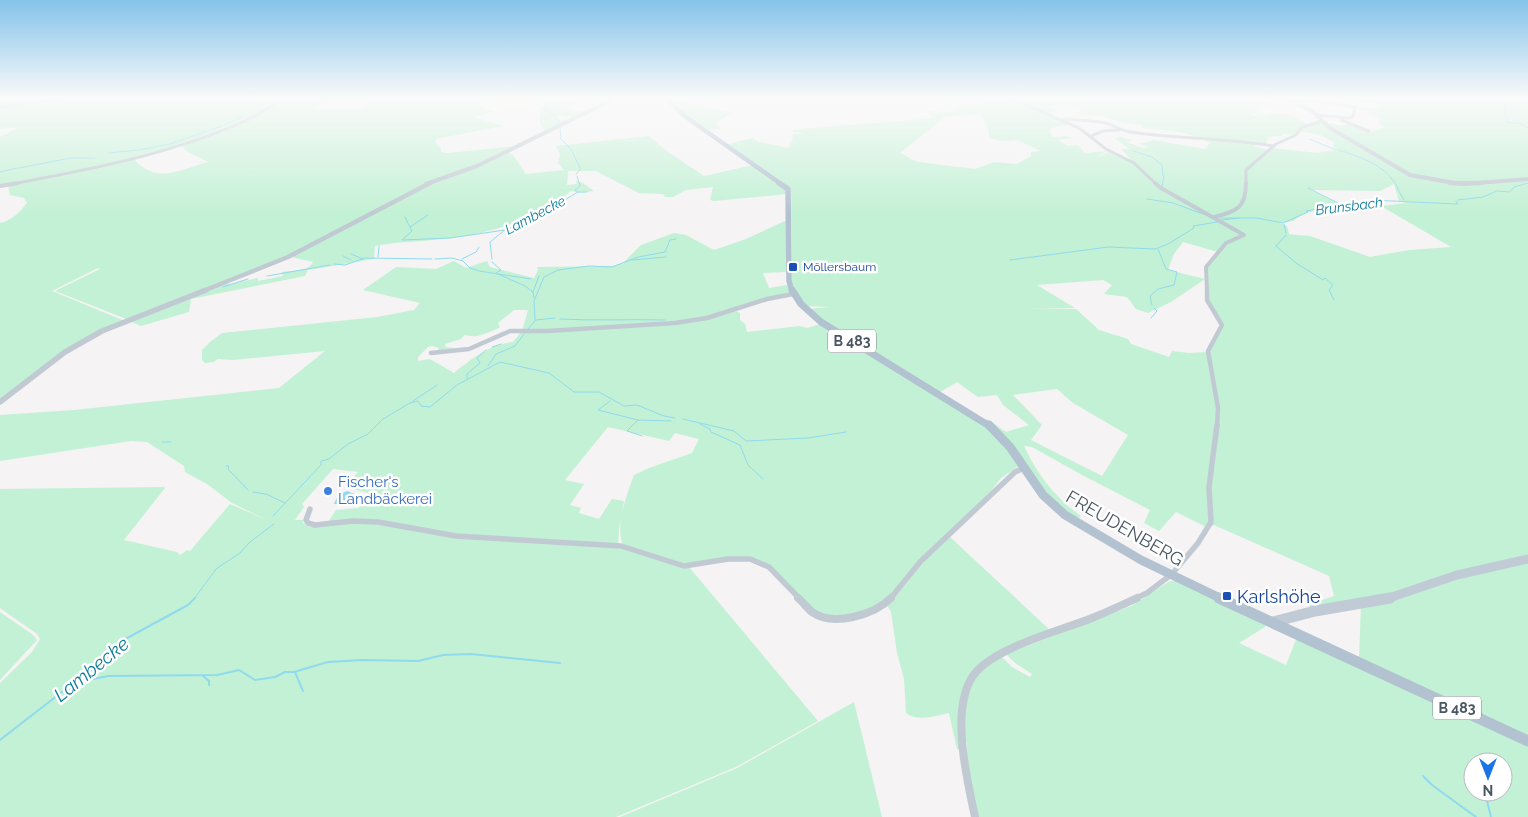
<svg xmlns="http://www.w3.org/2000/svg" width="1528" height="817" font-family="Raleway,sans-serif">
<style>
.commercial{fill:#fdf9ef}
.green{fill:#c3f1d5;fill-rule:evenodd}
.water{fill:#90daee}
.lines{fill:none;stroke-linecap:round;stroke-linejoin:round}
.stream-far1{stroke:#90daee;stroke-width:1}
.stream{stroke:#90daee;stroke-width:2}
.minor-far4{stroke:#c1cad2;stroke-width:3}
.minor-far3{stroke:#c1cad2;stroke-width:4}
.minor-far2{stroke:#c1cad2;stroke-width:4.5}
.minor-far1{stroke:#c1cad2;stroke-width:5.5}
.minor{stroke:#c1cad2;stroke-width:8}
.tertiary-far2{stroke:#c1cad2;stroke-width:4}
.tertiary-far1{stroke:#c1cad2;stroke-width:4.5}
.tertiary{stroke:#c1cad2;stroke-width:5.5}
.secondary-far1{stroke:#c1cbd6;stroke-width:9}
.secondary{stroke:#c1cbd6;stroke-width:11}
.primary-far4{stroke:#b3c2d1;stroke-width:4.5}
.primary-far3{stroke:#b3c2d1;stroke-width:5.5}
.primary-far2{stroke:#b3c2d1;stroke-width:7}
.primary-far1{stroke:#b3c2d1;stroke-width:9}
.primary{stroke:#b3c2d1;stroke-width:11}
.transit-dot{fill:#1a4fb4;stroke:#fff;stroke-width:2}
.shop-dot{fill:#3f7fe0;stroke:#fff;stroke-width:2}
.labels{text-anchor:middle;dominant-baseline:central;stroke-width:5;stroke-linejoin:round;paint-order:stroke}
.far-transit-label{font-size:12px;fill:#164399;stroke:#fff;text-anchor:start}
.far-water-label{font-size:14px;font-style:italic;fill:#0c7c9b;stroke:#fff}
.shield{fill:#fff;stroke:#808990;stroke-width:1}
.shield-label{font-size:14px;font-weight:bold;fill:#4a5661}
.shop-label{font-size:15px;fill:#366cbe;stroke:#fff;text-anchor:start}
.near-street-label{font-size:18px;fill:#4a5661;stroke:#fff}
.near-transit-label{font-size:18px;fill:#164399;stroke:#fff;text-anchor:start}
.near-water-label{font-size:19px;font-style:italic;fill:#0c7c9b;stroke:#fff}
</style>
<rect width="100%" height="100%" fill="#f5f3f3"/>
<path class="commercial" d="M497 99H548L542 105 544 108 503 109 495 112 482 108 478 103Z"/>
<g class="green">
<path d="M0 99H334L313 108 360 110 376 99H497L478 103 485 107 483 108 495 112 473 117 503 126 436 139 435 142 441 148V152L447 153 517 146 507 151 513 155 526 174 564 170 558 163 560 154 556 146 649 136 668 152 704 176 753 165 784 187 787 194 714 201 710 200 713 187 686 190 673 197H665L663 194 639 193 596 171H568L567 185 577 184 576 181 583 183 594 191 579 193 571 191C533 223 481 236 432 240 413 242 394 242 375 246L374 259 308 270 305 276 191 299 189 312 141 326 129 321 223 283 230 284 258 278V281L283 276 282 272C293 270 307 273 313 262L287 256 129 320 55 291 100 269 98 268 52 291 125 321 72 346 0 402V223C11 221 20 212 27 203L24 198 10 195 8 185 0 186V137L19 127 0 129ZM182 146 186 151 208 162C181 169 157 185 135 160Z"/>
<path d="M547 99 583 100 566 109 585 111 574 117 560 115 555 119 567 121 545 132 540 123V108H543L540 105Z"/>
<path d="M669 99H701L700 101 687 102 691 106 733 112 716 123 720 129 709 130 685 115Z"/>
<path d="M983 99H1012L1015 102 1013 99H1260L1273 105 1255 110 1260 112 1251 115C1260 118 1267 114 1276 113 1287 112 1298 119 1307 124L1304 127 1321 121 1329 128 1324 124 1332 123 1339 126 1350 124 1370 132 1386 127 1379 124 1380 117 1368 114 1369 111 1357 109 1356 107 1381 108 1379 104 1339 99H1528V559L1457 575 1386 599 1315 611 1308 605 1334 596 1329 576 1214 525 1206 527 1176 512 1159 531 1144 523 1150 510 1082 475 1032 447 1024 446C1037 474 1056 499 1081 516L1076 520 1053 503 1046 495 1009 441 985 419H987L1006 432 1029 425 1003 405 997 395 978 397 957 382 940 392 817 317 809 309 829 307 806 306 796 294 792 282 791 190 728 144 752 138 759 142 789 148 792 141 793 134H806L793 132 792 130 933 118 921 104 929 111 951 112 955 107 965 108 984 104ZM1064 104 1081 110 1078 114C1086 117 1095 114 1102 116 1114 121 1127 123 1141 125L1143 128C1163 130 1191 131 1210 143L1205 149 1154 140 1139 144 1148 147 1143 148 1126 142 1133 140 1120 137 1114 138 1130 149H1121L1133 162 1108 152 1095 159 1107 151 1085 153 1078 145 1068 146 1058 140 1073 138 1066 136 1053 137 1050 133 1051 128 1069 124 1050 115 1056 114 1052 112 1058 110 1049 107ZM981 114 989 131V138L1001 141 1017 140 1041 151 1031 152V156L1017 164 994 162 975 169 918 162C910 160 907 155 900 153L945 117ZM1299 131 1321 135 1333 142 1334 150 1318 153 1272 148 1260 158 1268 150 1254 146 1256 142 1266 144 1268 137 1281 136 1283 134 1296 135ZM1394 184 1399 201 1406 203 1381 206 1451 247 1409 250 1370 257 1310 236 1286 234H1289L1287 226 1280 223 1293 221 1304 213 1343 206 1311 190 1380 191ZM1183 242 1218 252 1206 267 1207 300 1220 319 1222 325 1209 349 1208 357 1207 352 1189 353 1172 351 1169 357 1131 344 1128 339 1099 330 1076 309H1028L1075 308 1037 285 1103 280 1112 285 1104 294 1127 297 1136 309 1148 313 1171 302 1205 279 1168 270 1174 254ZM1057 389 1073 403 1128 435 1102 476 1031 440 1042 425 1013 395Z"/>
<path d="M787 220 786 272 763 273 769 288 787 285 792 294 768 298 733 310 740 313V320L745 324 747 332 800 326 807 328 820 324 979 421 1004 442 1019 466 1001 478 990 492 920 561 887 599 870 610 841 619 825 618 812 611 776 573 760 562 738 558 684 565 623 546C615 524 626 497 634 475L649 468 692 453 699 439 675 433 669 441 608 427 565 480 584 484 570 505 581 508 579 513 599 519 612 499 624 501 619 529 618 546 457 535 380 521 354 520 328 522 336 510 359 508 368 493 345 487 358 472 333 469 302 504 304 507 295 520H303V523L309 527 342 522H377L455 537 619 548 676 565 689 567 818 721 736 767 616 817H0V683L32 652 40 639 37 634 0 608V489L164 487 165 488 124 540 177 552 180 555 187 550 190 551 230 504 267 520 232 503 207 484 185 472 184 466 147 442 131 441 0 461V415L74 410 279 388 325 351 233 360 218 359 213 362 205 363 202 360V350L210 342 222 333 377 317 414 310 420 303 363 290 396 267 436 269 454 261 466 268 487 261 490 267 534 278 538 270 537 267 612 266 623 263 641 245 674 233 686 235 714 250 746 239ZM514 310H528L522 331 527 332H521L513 342C491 344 471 359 454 373L430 359 418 361V357L428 347 432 346 439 348 438 350 452 351 454 348 446 347 445 344 461 339 464 335C468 335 473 337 477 336 482 335 496 330 500 327L498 323Z"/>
<path d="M949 536 1052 632 1001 656 1012 667 1030 677 1032 674 1015 663 1006 654 1131 606 1170 581H1177L1266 623 1265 627 1239 643 1286 665 1297 637 1528 743V817H976L967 775V742L961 749H957L949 713C936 716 917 722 906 713L904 679 897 653 891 612 887 605 905 585 922 562ZM1473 762H1503V792H1473Z"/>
<path d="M1528 561V737L1359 659 1361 605 1458 576Z"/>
<path d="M0 612 33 635 37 640 0 680Z"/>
<path d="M854 702 882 817H620L737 768Z"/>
</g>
<path class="water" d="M347 491 360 496V500L352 505 334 504 338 495Z"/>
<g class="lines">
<g class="stream-far1">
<path d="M540 99 535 104 553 114 559 121 557 125"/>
<path d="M1502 99 1508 102 1504 108 1507 122 1521 124 1528 128"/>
<path d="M224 125 240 118 243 112"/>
<path d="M560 127 561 139 571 149 580 168"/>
<path d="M1309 139 1334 149"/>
<path d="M1338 150C1358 156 1383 164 1395 183 1398 188 1400 195 1404 200"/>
<path d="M1133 151 1152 157 1162 165"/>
<path d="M108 153 139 150 170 144 222 126"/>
<path d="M1162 166 1163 175"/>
<path d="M19 168 71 158H95"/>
<path d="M0 172 17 168"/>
<path d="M576 174 581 169"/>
<path d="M1162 186 1164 176"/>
<path d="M1308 188 1340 204"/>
<path d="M578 192H587"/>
<path d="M1147 199 1173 203 1203 214"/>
<path d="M1458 200 1483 197 1497 191 1510 192 1514 187 1528 183"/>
<path d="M428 215 410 227 412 231 402 240 450 238 505 230"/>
<path d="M405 217 410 227"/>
<path d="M1220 218H1257L1283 223 1308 212 1306 211 1370 200 1458 204 1456 201"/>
<path d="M1222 220 1239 218"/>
<path d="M1284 224 1286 233"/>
<path d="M1286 235 1276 246 1296 263 1323 280 1325 278 1333 285 1329 290 1334 300"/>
<path d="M351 254 363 259"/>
<path d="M343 256 351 260"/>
<path d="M378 257 379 246"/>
<path d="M435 259 452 258 463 261 470 268 479 271 531 279"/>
<path d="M462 259 476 252 479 247"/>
<path d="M492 259 490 242 506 229 529 222 578 192 575 190 580 186 577 176"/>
<path d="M632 260 666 257"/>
<path d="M1010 260 1108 247 1155 249 1168 244 1194 228 1193 226 1217 222"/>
<path d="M492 262 501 270 496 273"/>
<path d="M334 264 345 265 365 258 432 259"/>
<path d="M498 274 525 286 533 292 534 298"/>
<path d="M267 276 330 265"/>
<path d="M223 287 248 279"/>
<path d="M533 292 539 276"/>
<path d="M1152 305 1150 296 1158 289 1174 285 1177 272 1166 269 1158 249"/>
<path d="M1151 318 1157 311 1154 308"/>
<path d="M560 319C595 321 630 319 665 320"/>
<path d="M536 320 555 318"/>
<path d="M528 329 535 321 534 301 544 277 558 270 589 266 612 267 638 257 665 252 670 240 676 239"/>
<path d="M492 347 501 344"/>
<path d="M488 366 496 354 515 346 524 334"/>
<path d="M467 379V374L480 363 477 358 486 350"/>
<path d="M413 401 437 385"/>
<path d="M610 401 598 410 638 420 671 421"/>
<path d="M410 403 418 401 421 406 430 407 457 385 500 362 549 373 574 392H599L624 406 637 405 664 416 675 418"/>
<path d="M683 419 734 431 746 441 808 438 846 432"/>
<path d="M638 420 627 431 642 436"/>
<path d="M700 424 710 429 711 432 740 445 748 465 763 479"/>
<path d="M162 442H171"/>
<path d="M226 466H229L228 469 248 490"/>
<path d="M253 492 266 494 285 503"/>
<path d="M273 516 321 465V461L329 459 348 444 368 434 383 419 410 403"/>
<path d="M194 599 216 569 240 553 250 542 274 524"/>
</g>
<g class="stream">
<path d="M295 672 303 691"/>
<path d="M203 676 209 681V685"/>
<path d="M72 683 108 676 217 675 239 670 255 680 275 677 285 672H294L328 662 362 660 418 661 443 655 471 654 560 663"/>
<path d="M0 740 107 657 118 643 188 605 195 598"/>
<path d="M1423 776 1432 785 1476 817"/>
<path d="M1485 793 1491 817"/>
</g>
<g class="minor-far4">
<path d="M1012 99 1079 128 1106 149 1134 163 1156 184"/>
<path d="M1292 101H1316L1355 107 1353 117 1348 118 1316 115"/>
<path d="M0 107 64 99"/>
<path d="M1064 119C1078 120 1093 120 1106 123 1116 126 1121 131 1131 132 1178 139 1226 138 1273 146"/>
<path d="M1341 120 1369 131"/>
<path d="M1091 136 1103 131 1119 130"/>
<path d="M12 184C92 169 172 154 247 120 259 115 271 106 283 99"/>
<path d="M1246 184V170L1276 144 1296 135 1302 127 1322 121"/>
</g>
<g class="minor-far3">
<path d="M1155 183 1161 188 1244 235 1226 243 1206 267 1207 291"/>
<path d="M0 186 18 183"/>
<path d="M1214 217C1237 211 1246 208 1246 183"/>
</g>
<g class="minor-far2">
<path d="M1207 290V300L1222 325 1208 351 1218 408 1217 427"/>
<path d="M431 353 469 349 510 331H547L675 323 707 318 767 299 793 294"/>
</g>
<g class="minor-far1">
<path d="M310 509 306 520 308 523 315 525 353 521 378 522 456 536 621 546 684 566 728 559H750L769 567 800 599"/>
<path d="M890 599 920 562 1015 472 1024 468"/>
<path d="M1134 599 1147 593 1172 574 1198 543 1211 522 1209 487 1217 425"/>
</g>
<g class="minor">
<path d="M798 598C803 602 807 608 812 612 833 627 874 615 891 598"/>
<path d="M975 817C967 779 951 714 971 679 987 649 1060 631 1092 618 1107 612 1122 605 1137 598"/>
</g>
<g class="tertiary-far2">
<path d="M1288 99 1312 111 1330 128 1410 175 1460 184"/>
<path d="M426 184 477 166 614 99"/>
<path d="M1463 184 1528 179"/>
</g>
<g class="tertiary-far1">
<path d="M1450 183H1480"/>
<path d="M203 291 288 257 430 183"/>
</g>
<path class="tertiary" d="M0 402 65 352 102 331 206 290"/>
<path class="secondary-far1" d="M1386 599 1457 575 1528 559"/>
<path class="secondary" d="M1273 622 1315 611 1390 598"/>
<path class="primary-far4" d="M668 99 683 115 781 184"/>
<path class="primary-far3" d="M779 183 788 189 789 281 792 291"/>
<path class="primary-far2" d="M792 290 801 304 821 322 991 427"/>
<path class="primary-far1" d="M989 425 1010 447 1043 495 1065 515 1141 560 1222 599"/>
<path class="primary" d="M1219 598 1528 741"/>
</g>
<linearGradient id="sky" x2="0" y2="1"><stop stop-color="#85c3ea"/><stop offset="0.46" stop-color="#fafafa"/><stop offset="1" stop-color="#fafafa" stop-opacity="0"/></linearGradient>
<rect width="1528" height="213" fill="url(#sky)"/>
<g class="transit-dot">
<rect x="788" y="262" width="10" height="10" rx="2.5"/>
<rect x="1222" y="591" width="10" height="10" rx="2.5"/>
</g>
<circle class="shop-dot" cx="328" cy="491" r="5"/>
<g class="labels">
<g class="far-transit-label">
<text x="803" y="267">Möllersbaum</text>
</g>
<g class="far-water-label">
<text transform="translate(1349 206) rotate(-7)">Brunsbach</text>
<text transform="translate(535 215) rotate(-28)">Lambecke</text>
</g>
<g class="shield">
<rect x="828" y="329.5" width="48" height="23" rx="4"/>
<rect x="1433" y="696.5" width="48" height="23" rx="4"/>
</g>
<g class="shield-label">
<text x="852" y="341">B 483</text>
<text x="1457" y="708">B 483</text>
</g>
<g class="shop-label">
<text x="338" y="482">Fischer's<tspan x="338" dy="17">Landbäckerei</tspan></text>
</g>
<g class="near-street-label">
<text transform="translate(1125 528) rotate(30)">FREUDENBERG</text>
</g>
<g class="near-transit-label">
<text x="1237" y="596">Karlshöhe</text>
</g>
<g class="near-water-label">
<text transform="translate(91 669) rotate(-39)">Lambecke</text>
</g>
</g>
<g transform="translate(1488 777) rotate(180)"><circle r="24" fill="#ffffff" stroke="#b7bbc0"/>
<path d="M0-4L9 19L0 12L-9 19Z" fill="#1a73e8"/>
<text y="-8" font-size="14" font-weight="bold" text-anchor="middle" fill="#4a5661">N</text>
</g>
</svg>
